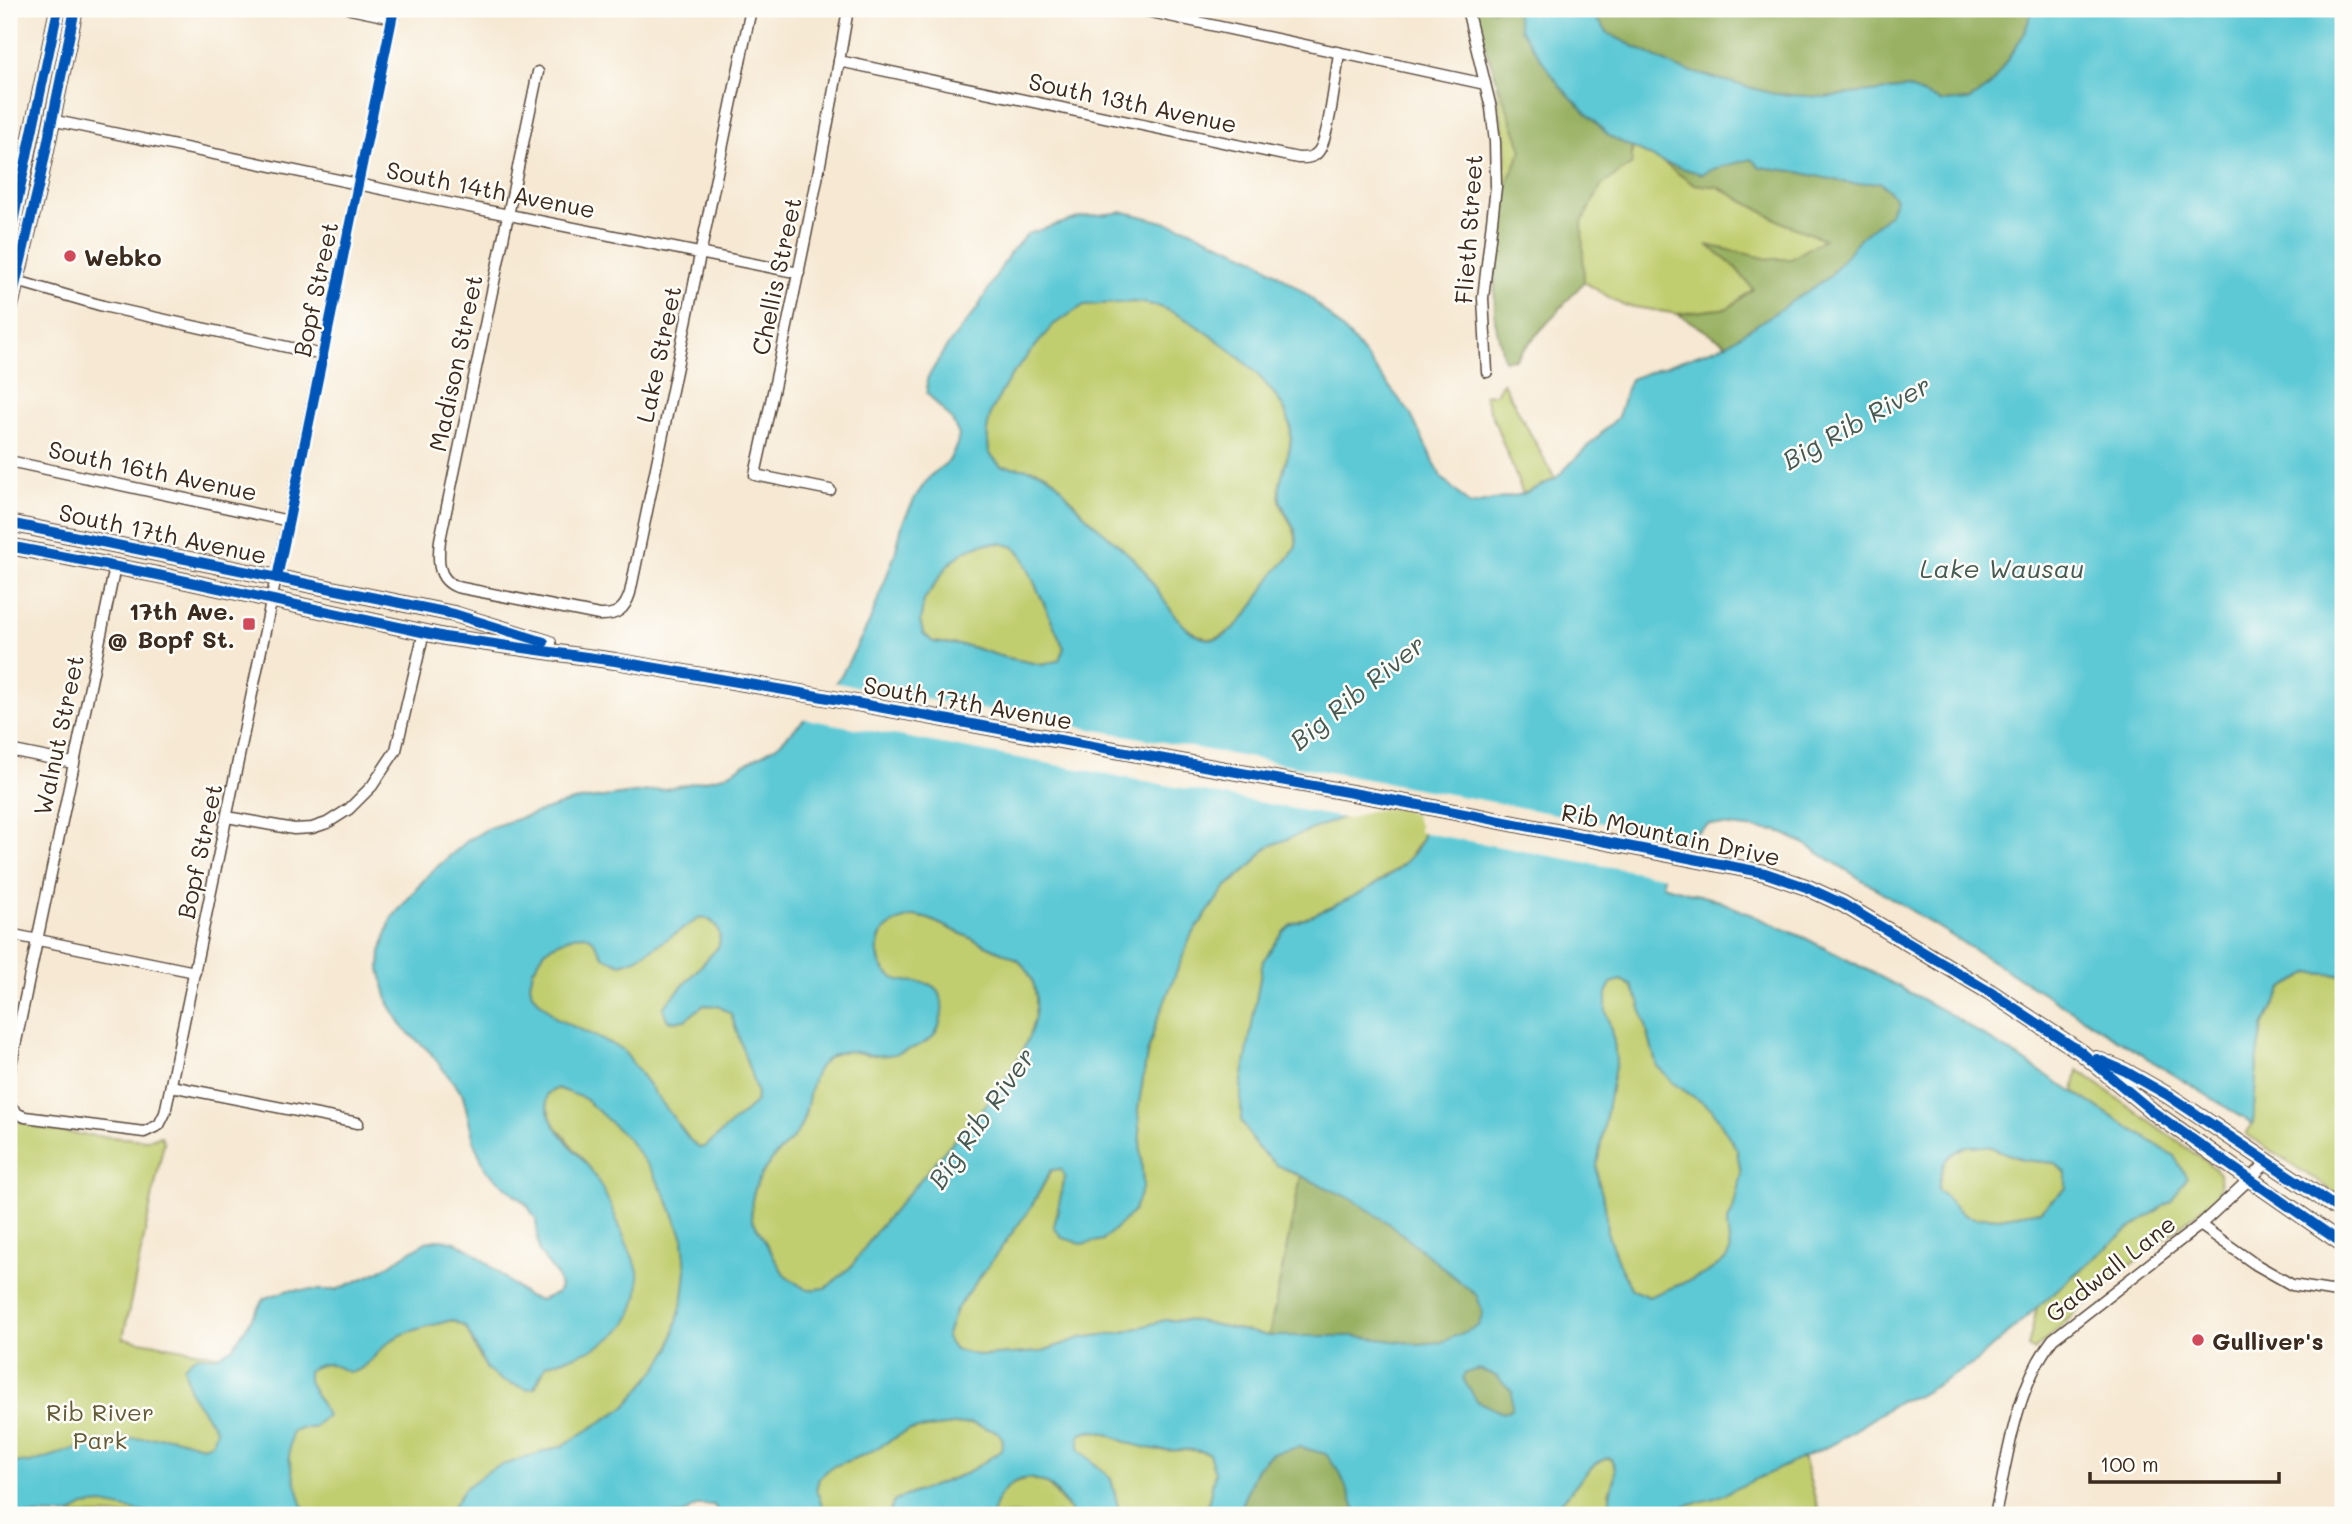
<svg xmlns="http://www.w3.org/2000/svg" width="2352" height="1524" font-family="Mali,sans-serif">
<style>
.green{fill:#c1ce70;stroke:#7e7c47;stroke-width:2}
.forest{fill:#98b162;stroke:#6a6e40;stroke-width:2}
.water{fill:#5dc9d5;stroke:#4c7a7a;stroke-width:2;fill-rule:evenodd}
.pier{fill:#f6e8d2}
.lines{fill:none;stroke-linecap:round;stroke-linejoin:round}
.minor-casing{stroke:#574639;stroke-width:13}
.secondary-casing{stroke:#574639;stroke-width:18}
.minor{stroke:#fff;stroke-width:10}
.secondary{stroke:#fff;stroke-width:16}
.cycleway-casing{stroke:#fdfcf7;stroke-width:15}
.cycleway{stroke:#0057b8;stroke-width:10}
.poi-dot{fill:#d1495b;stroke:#fdfcf7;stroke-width:2.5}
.labels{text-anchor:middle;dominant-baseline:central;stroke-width:5;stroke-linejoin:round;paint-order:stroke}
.street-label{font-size:24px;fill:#3b2a1e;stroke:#fdfcf7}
.poi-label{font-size:24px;font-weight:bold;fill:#3b2a1e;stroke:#fdfcf7;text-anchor:start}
.park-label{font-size:24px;fill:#635b37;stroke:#fdfcf7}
.water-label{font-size:26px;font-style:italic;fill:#455a55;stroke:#fdfcf7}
</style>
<rect width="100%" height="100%" fill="#fdfcf7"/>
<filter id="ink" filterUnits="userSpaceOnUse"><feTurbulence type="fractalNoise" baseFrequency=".0143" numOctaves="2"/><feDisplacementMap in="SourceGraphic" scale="14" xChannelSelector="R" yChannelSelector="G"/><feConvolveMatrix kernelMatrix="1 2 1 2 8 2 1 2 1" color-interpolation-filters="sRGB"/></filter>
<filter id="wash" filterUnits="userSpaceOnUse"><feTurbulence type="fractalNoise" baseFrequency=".00686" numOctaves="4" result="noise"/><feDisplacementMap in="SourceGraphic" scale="28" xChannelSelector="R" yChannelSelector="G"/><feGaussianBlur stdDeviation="1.57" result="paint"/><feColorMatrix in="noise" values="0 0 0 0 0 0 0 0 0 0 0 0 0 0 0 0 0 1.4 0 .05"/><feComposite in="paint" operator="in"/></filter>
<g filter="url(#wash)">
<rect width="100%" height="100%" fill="#f6e8d2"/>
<g class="green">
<path d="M1496 85 1571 97 1880 182 1727 344 1678 314 1622 305 1584 282 1494 261 1506 151Z"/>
<path d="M1134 302C1142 303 1152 304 1160 307 1199 320 1284 384 1290 426 1294 450 1279 471 1279 494 1279 513 1298 525 1296 544 1295 552 1287 559 1282 565 1267 582 1256 605 1241 621 1236 626 1226 634 1219 637 1207 642 1195 634 1185 627L1050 476 1037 470 1001 466 989 453 987 430 991 411 1010 377 1053 325 1084 305Z"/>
<path d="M1503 383 1555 479 1523 494 1484 395 1495 394Z"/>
<path d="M1001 543 1014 547 1021 553 1064 648 1059 660 1043 665 1003 657 968 646 933 642 923 633 920 622 924 600 948 565 964 551 982 544Z"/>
<path d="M1400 803 1417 811 1423 824 1422 838 1406 862 1360 895 1292 924 1263 961 1241 1088V1120L1257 1147 1277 1165 1301 1176 1269 1336 1197 1321 1165 1320 1124 1332 1081 1338 1040 1352 983 1356 955 1350 946 1338 955 1311 1031 1207 1052 1170 1060 1169 1065 1176 1054 1227 1143 1186 1138 1109 1147 1055 1156 1023 1191 936 1225 888 1253 864 1267 847 1369 807Z"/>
<path d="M916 916 929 919C950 929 971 938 992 948 1001 952 1014 956 1021 963 1056 1001 1023 1055 998 1089 988 1102 980 1115 967 1125L878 1229 851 1267 826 1288 807 1290 785 1276 752 1219C748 1194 761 1170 779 1152 788 1143 797 1135 802 1123 809 1108 808 1085 815 1071 821 1060 835 1054 845 1049L868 1055 929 984C917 983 903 984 892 977 877 968 872 942 886 929 894 921 905 918 916 916Z"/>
<path d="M701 917C716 920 722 931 719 946L663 1008 668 1021 685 1020 704 1005 718 1006 732 1014 757 1093V1102L705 1147 699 1148 690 1140 622 1049 557 1019 532 994 530 984 533 970 544 952 552 945 573 936 585 935 593 939 604 957 621 964 636 959Z"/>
<path d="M2310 973 2343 975V1198L2246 1134 2253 1123 2257 1062 2263 1026 2283 988Z"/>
<path d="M1621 980 1632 986 1639 1001 1657 1066 1673 1083 1712 1109 1737 1150 1741 1174 1733 1210 1727 1223 1730 1252 1726 1260 1705 1274 1649 1297 1632 1290 1621 1269 1607 1233 1605 1205 1598 1180 1597 1165 1616 1061 1614 1042 1606 1011V993L1611 983Z"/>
<path d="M2078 1070 2216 1169C2223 1178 2221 1188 2215 1198L2099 1291 2034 1351 2028 1347 2037 1307 2124 1233 2171 1201 2174 1156 2074 1092Z"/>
<path d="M558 1088 584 1098 627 1137 652 1171 667 1198 683 1238 686 1271 683 1299 670 1348 657 1369 625 1407 599 1424 578 1515H9V1116C42 1135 96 1135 134 1139L146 1140 161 1136 164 1142 123 1338 307 1371C337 1352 339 1378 358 1370 372 1363 381 1345 395 1338 410 1329 435 1325 452 1320L466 1327C479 1355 481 1373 513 1384 521 1387 526 1389 535 1388L546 1365 591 1349 638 1271 614 1214 592 1171 552 1121 545 1100 547 1094Z"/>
<path d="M1967 1146H1988L2023 1160 2055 1163 2066 1173 2067 1188 2040 1211 1999 1218 1982 1217 1978 1219 1964 1215 1938 1190C1942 1165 1942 1156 1967 1146Z"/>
<path d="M971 1423 998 1432 1003 1439 1001 1451 965 1474 895 1500 888 1515H826L816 1490 819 1478 831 1467 866 1454 909 1430Z"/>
<path d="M1097 1431C1118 1438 1138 1446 1160 1450 1177 1452 1194 1447 1209 1454L1215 1472 1206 1515H1120L1111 1479 1079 1449V1436L1083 1433Z"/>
<path d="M1803 1457 1820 1515H1545C1549 1512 1555 1508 1559 1504 1573 1492 1592 1458 1610 1458 1620 1469 1613 1481 1609 1493L1627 1513C1690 1514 1747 1483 1803 1457Z"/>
<path d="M1030 1478 1048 1484 1072 1513V1515H992C998 1490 1006 1483 1030 1478Z"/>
</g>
<g class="forest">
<path d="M1476 9H1515L1521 29 1561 87 1609 136 1632 147V164L1602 185 1582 222 1584 282 1515 359 1504 360 1495 321 1494 261 1499 221 1509 178 1522 150 1486 50Z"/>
<path d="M1588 9H2033L2024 34 1991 85 1970 100 1943 102 1906 88 1824 97 1774 94 1677 68 1609 34Z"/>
<path d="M1751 159 1760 167 1793 171 1854 184 1880 182 1896 198 1889 215 1861 237 1830 277 1727 344 1678 314 1728 308 1753 289 1735 267 1707 245 1769 259H1791L1824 239 1785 224 1718 187 1693 184 1662 162 1702 174 1713 169Z"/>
<path d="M1301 1176 1354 1200 1395 1228 1478 1296 1483 1314 1478 1327 1442 1342 1418 1344 1354 1336H1269Z"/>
<path d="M1479 1369 1496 1376 1512 1391 1513 1409 1502 1413 1477 1401 1462 1379 1465 1373Z"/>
<path d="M1300 1447 1326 1454 1340 1473 1358 1515H1242L1239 1510 1257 1468 1271 1454Z"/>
</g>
<path class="water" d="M1515 9H1588L1609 34 1677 68 1774 94 1824 97 1907 88 1943 102 1970 100 1991 85 2024 34 2033 9H2343V975L2310 973 2283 988 2263 1026 2257 1062 2253 1124 1803 843 1778 831 1709 824 1689 837 1667 841 1662 885 1717 900 1807 939 1873 973 1948 1013 2174 1156 2187 1178 2171 1201 2124 1233 2075 1274 1973 1364 1918 1396 1899 1401 1835 1443 1715 1498 1650 1514 1627 1513 1610 1503C1608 1487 1622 1472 1610 1458 1591 1458 1573 1492 1559 1504 1555 1508 1549 1512 1545 1515H1358L1340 1473 1326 1454 1300 1447 1271 1454 1257 1468 1239 1510 1241 1515H1206L1215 1472 1209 1454C1195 1447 1180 1451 1165 1450 1154 1450 1142 1447 1132 1444 1115 1439 1095 1423 1079 1436V1449L1111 1479 1120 1515H1072V1513C1065 1504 1056 1488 1045 1483 1018 1469 998 1490 992 1515H888L895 1500 965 1474 1001 1451 1003 1439 998 1432 971 1423 909 1430 866 1454 831 1467 819 1478 816 1490 826 1515H719L714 1505H698L682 1515H448L464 1489 493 1468 562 1446 625 1407 657 1369 670 1348 683 1299 686 1271 683 1238 667 1198 652 1171 627 1138 584 1098 557 1088 547 1094C541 1122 576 1149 591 1170 607 1193 617 1221 628 1247 631 1255 637 1264 638 1272 641 1294 633 1321 615 1335 596 1351 569 1357 546 1365L534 1388 527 1389 503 1381 487 1370 466 1327 452 1320C435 1325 410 1329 395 1338 381 1345 372 1363 358 1370 339 1379 337 1352 308 1371V1381L327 1415 313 1428H300L291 1432 289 1459 302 1504 309 1515H156L103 1504 84 1506 69 1515H9V1462L30 1463 90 1444 124 1439 171 1437 202 1446 212 1443 216 1430 190 1392 184 1366 195 1356 216 1357 233 1347 265 1298 289 1290H336L378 1272 426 1242 441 1239 455 1242 472 1251 528 1297 541 1300 557 1293 560 1287 557 1276 539 1252 536 1219 527 1205 486 1170 475 1145 463 1095 429 1051 405 1030 389 1004 380 969 381 952 391 919 428 875 467 841 489 828 573 801 665 789 724 776 778 745 815 709 842 674 869 623 895 554 903 522 916 496 930 476 949 461 957 444 959 435 952 420 927 393V379L945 349 977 309 1009 254 1027 234 1081 217 1125 212 1183 227 1256 259 1309 296 1352 339 1410 413 1441 477 1470 505 1523 494 1555 479 1618 417 1630 379 1727 344 1829 277 1861 237 1889 215 1896 198 1880 182 1854 184 1793 171 1760 167 1751 159 1713 169 1702 174 1662 162 1609 136 1561 87 1520 29ZM1134 302C1142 303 1152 304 1160 307 1199 320 1281 383 1290 424 1296 450 1277 475 1280 497 1282 514 1301 528 1296 546 1294 554 1283 564 1277 570 1263 586 1255 608 1240 622 1235 627 1225 636 1219 638 1185 649 1158 586 1141 567 1123 546 1098 530 1079 509 1069 499 1060 482 1047 475 1033 467 1016 468 1001 466L989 453 987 430 991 411 1010 377 1053 325 1084 305ZM1001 543 1014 547 1021 553 1064 648 1059 660 1043 665 1003 657 968 646 933 642 923 633 920 622 924 600 948 565 964 551 982 544ZM1400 803 1417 811C1421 820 1425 829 1422 838 1410 877 1327 909 1292 924L1283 932 1263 961 1241 1088V1120L1257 1147 1277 1165 1354 1200 1395 1228 1477 1296 1483 1314 1478 1326 1442 1342 1418 1344 1354 1336H1269L1197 1321 1165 1320 1124 1332 1081 1338 1040 1352 983 1356 955 1350 946 1338 955 1311 1031 1207 1051 1170 1060 1169 1065 1177 1054 1227 1062 1238 1084 1244 1103 1240 1133 1212 1143 1186 1138 1109 1147 1054 1156 1023 1191 936 1225 888 1253 864 1267 847 1369 807ZM916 916 929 919C952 929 975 940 997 950 1005 954 1015 957 1021 963 1056 1001 1023 1055 998 1089 988 1102 980 1115 967 1125L878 1229 851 1267 826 1288 807 1290 785 1276 752 1219C748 1194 761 1171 778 1153 785 1145 795 1139 799 1129 812 1105 806 1069 833 1055 852 1045 869 1059 889 1055 898 1054 907 1050 915 1047 920 1045 929 1041 933 1036 942 1026 946 1003 938 991 928 976 903 987 889 975 876 965 873 940 887 928 896 921 904 918 916 916ZM701 917C716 920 722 931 719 946L663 1008 668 1021 685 1020 704 1005 718 1006 731 1014 757 1093 756 1102 705 1147 699 1148 690 1140 622 1049 557 1019 532 994 530 984 533 970 544 952 552 945 573 936 585 935 593 940 604 957 621 964 636 959ZM1621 980 1632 986 1639 1001 1657 1066 1673 1083 1712 1109 1737 1150 1741 1174 1733 1210 1727 1223 1730 1252 1726 1259 1705 1274 1649 1297 1632 1290 1621 1269 1607 1233 1605 1205 1598 1180 1597 1165 1616 1061 1614 1042 1606 1011V993L1611 983ZM1967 1146H1988L2023 1160 2055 1163 2066 1173V1188L2040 1211 1999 1218 1982 1217 1978 1219 1964 1215 1938 1190C1942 1165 1942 1156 1967 1146ZM1479 1369 1496 1376 1512 1391V1409L1502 1413 1477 1401 1463 1379 1465 1373Z"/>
<path class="pier" d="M832 682 1482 800 1691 840 1670 843 1666 877 1419 832V825L1414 814 1399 807 1369 811 1349 819 801 718 813 707Z"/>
</g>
<g filter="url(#ink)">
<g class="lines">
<g class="minor-casing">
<g id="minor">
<path d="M350 9 393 18"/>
<path d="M1137 9 1485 84"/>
<path d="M1467 9 1491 108 1495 142 1496 187 1483 298 1487 372"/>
<path d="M839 61 1298 158C1306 158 1313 158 1318 152 1329 140 1336 73 1339 53"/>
<path d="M538 72 440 540C438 558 436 579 457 587L599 615C617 616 625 609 630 593L751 9"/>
<path d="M51 120 439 201 799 273"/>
<path d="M10 279 103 306 323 355"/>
<path d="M9 461 289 521"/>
<path d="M830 490 755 475C789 320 822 165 848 9"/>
<path d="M9 750 73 763"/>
<path d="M227 817 294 829 312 828 327 823 349 809 372 786 396 750 424 632"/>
<path d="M9 934 195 972"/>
<path d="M9 1075 115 567"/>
<path d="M171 1086 358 1123"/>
<path d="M9 1105 18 1114 25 1117 144 1132 159 1125 165 1113 394 9"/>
<path d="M2200 1225 2255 1264 2292 1285 2343 1293"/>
<path d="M1995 1515C2008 1456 2015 1388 2053 1339L2200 1225 2269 1161"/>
</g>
</g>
<g class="secondary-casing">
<g id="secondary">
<path d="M9 241 58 9"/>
<path d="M9 311 39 184 75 9"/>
<path d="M9 523 454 614 548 643"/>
<path d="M9 546 158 575 445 637 615 661 790 691 1424 806 1765 873 1806 887 1843 904 1990 992 2081 1052 2152 1111 2343 1244"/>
<path d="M2096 1059 2125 1071 2169 1096 2343 1212"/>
</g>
</g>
<use href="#minor" class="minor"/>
<use href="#secondary" class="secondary"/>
<g class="cycleway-casing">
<g id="cycleway">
<path d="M9 241 58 9"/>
<path d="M9 311 39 184 75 9"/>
<path d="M9 523 454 614 544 642"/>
<path d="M9 546 158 575 445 637 615 661 790 691 1424 806 1765 873 1806 887 1843 904 1990 992 2081 1052 2152 1111 2343 1244"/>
<path d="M277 578 394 9"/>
<path d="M2097 1059 2125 1071 2169 1096 2343 1212"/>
</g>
</g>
<use href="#cycleway" class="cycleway"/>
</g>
</g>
<g class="poi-dot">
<circle cx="70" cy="256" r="7"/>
<rect x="242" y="617" width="14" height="14" rx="3.5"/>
<circle cx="2198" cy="1340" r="7"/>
</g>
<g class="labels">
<g class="street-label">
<text transform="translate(1133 102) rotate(12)">South 13th Avenue</text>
<text transform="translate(491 189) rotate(11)">South 14th Avenue</text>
<text transform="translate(1468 229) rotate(-86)">Flieth Street</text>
<text transform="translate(776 276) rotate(-78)">Chellis Street</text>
<text transform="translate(315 289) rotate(-78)">Bopf Street</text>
<text transform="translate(658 354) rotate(-78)">Lake Street</text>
<text transform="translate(455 363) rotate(-78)">Madison Street</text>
<text transform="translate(153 470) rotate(12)">South 16th Avenue</text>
<text transform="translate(163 533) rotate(12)">South 17th Avenue</text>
<text transform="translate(968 702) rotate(10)">South 17th Avenue</text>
<text transform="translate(58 735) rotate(-78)">Walnut Street</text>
<text transform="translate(1671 834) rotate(12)">Rib Mountain Drive</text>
<text transform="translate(199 851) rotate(-78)">Bopf Street</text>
<text transform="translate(2110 1268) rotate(-38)">Gadwall Lane</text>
</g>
<g class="poi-label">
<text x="84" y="256">Webko</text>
<text x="235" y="610" text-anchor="end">17th Ave.<tspan x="235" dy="28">@ Bopf St.</tspan></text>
<text x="2212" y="1340">Gulliver's</text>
</g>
<g class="park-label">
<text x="100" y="1411">Rib River<tspan x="100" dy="28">Park</tspan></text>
</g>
<g class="water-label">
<text transform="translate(1856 422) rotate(-29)">Big Rib River</text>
<text x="2002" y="568">Lake Wausau</text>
<text transform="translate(1357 692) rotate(-39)">Big Rib River</text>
<text transform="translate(981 1118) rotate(-55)">Big Rib River</text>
</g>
</g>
<rect width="2352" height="1524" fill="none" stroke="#fdfcf7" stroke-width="35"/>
<path d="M2090 1472v10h189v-10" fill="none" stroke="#3b2a1e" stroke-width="3.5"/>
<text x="2100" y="1472" font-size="21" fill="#3b2a1e" stroke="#fdfcf7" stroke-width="5" paint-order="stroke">100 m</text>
</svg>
